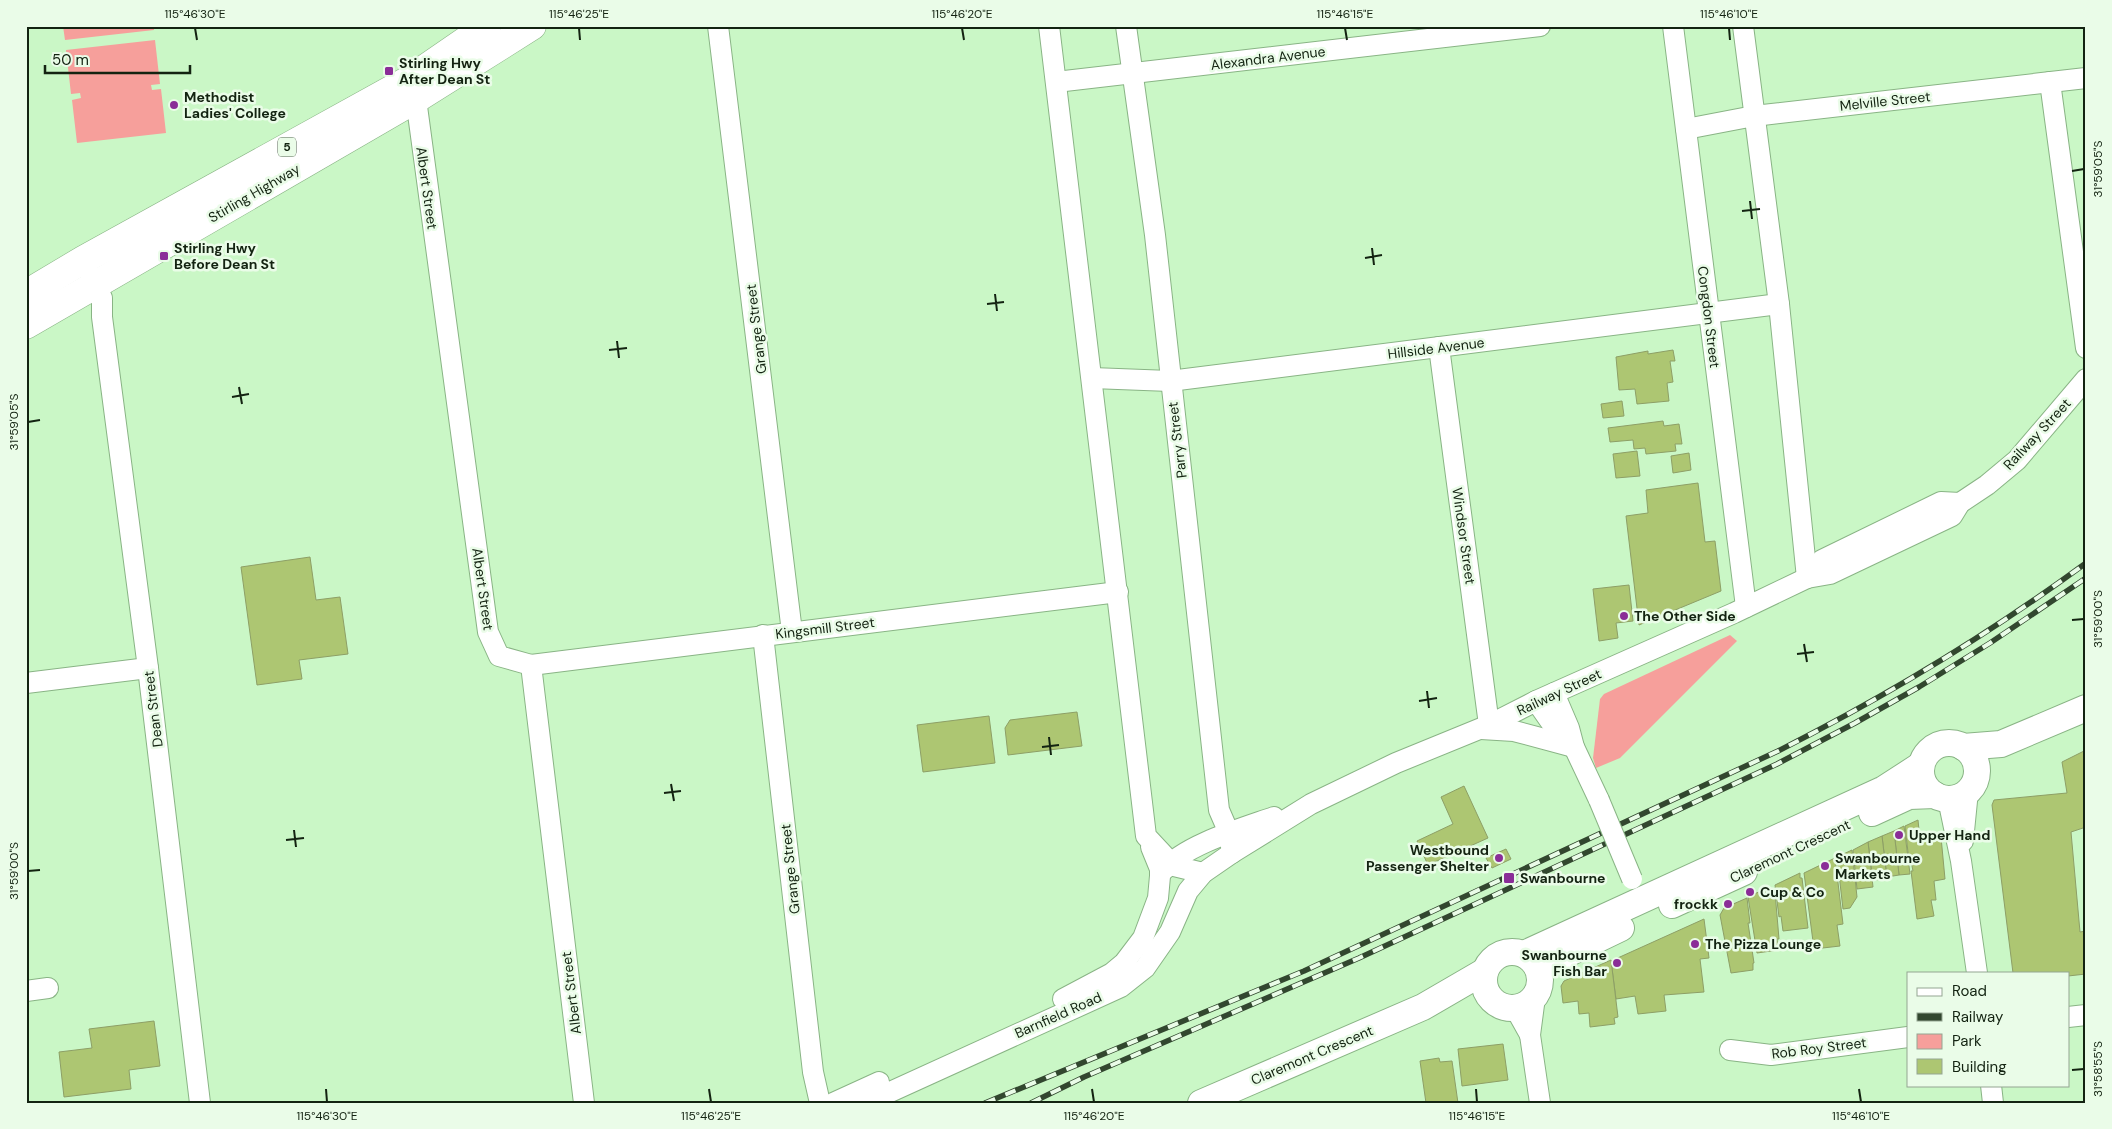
<svg xmlns="http://www.w3.org/2000/svg" width="2112" height="1129" font-family="'DM Sans',sans-serif">
<style>
.green{fill:#f69f9b}
.building{fill:#adc672;stroke:#8d9f66}
.lines{fill:none;stroke-linecap:round;stroke-linejoin:round}
.minor-casing{stroke:#89b485;stroke-width:22}
.major-casing{stroke:#89b485;stroke-width:28}
.highway-casing{stroke:#89b485;stroke-width:29}
.minor{stroke:#fff;stroke-width:20}
.major{stroke:#fff;stroke-width:26}
.highway{stroke:#fff;stroke-width:28}
.rail-casing{stroke:#32472f;stroke-width:5.5}
.rail{stroke:#eafce8;stroke-width:4;stroke-dasharray:11;stroke-linecap:butt}
.minor-bridge-casing{stroke:#89b485;stroke-width:22;stroke-linecap:butt}
.minor-bridge{stroke:#fff;stroke-width:20}
.ticks{fill:none;stroke:#132311;stroke-width:2}
.poi-dot{fill:#8a2d97;stroke:#eafce8;stroke-width:2}
.labels{text-anchor:middle;dominant-baseline:central;stroke-width:5;stroke-linejoin:round;paint-order:stroke}
.shield{fill:#eafce8;stroke:#546452;stroke-width:1}
.shield-label{font-size:12px;font-weight:bold;fill:#132311}
.street-label{font-size:14px;fill:#132311;stroke:#eafce8}
.poi-label{font-size:14px;font-weight:bold;fill:#132311;stroke:#eafce8;text-anchor:start}
.neatline{fill:none;stroke:#132311;stroke-width:2}
.ticks-label{font-size:12px;text-anchor:middle;fill:#132311}
</style>
<rect width="100%" height="100%" fill="#caf7c6"/>
<g class="green">
<path d="M63 26H154V30L65 40Z"/>
<path d="M155 40 160 84 151 85 152 90 161 89 166 133 77 143 72 100 81 98 80 93 71 94 66 50Z"/>
<path d="M1730 635 1737 641 1620 758 1596 768 1593 758 1600 699 1604 694Z"/>
</g>
<g class="building">
<path d="M1673 350 1675 361H1670L1673 382 1667 383 1669 401 1637 404 1635 389 1619 390 1616 357 1648 351V354Z"/>
<path d="M1622 401 1624 416 1603 418 1601 404Z"/>
<path d="M1663 421 1664 426 1679 424 1682 444H1675L1676 451 1646 454 1645 448 1634 449 1633 440 1610 442 1608 428Z"/>
<path d="M1637 451 1640 476 1616 478 1613 454Z"/>
<path d="M1689 453 1691 470 1673 473 1671 456Z"/>
<path d="M1698 483 1705 542 1715 541 1721 591 1639 625 1626 516 1648 513 1646 490Z"/>
<path d="M310 557 316 600 340 597 348 654 299 660 302 679 257 685 241 567Z"/>
<path d="M1629 585 1633 621 1616 623 1618 638 1599 641 1593 589Z"/>
<path d="M1077 712 1082 746 1008 755 1005 728 1010 720Z"/>
<path d="M989 716 995 763 923 772 917 725Z"/>
<path d="M2086 750V827L2071 832 2080 932 2086 931V974L2068 976V973H2013L1992 805 1994 800 2067 793 2062 762Z"/>
<path d="M1464 786 1488 838 1428 865 1417 841 1453 824 1441 797Z"/>
<path d="M1918 820 1920 840 1941 837 1945 879 1934 881 1936 900H1931L1934 916 1917 919 1911 871H1913L1911 861H1909L1905 826Z"/>
<path d="M1904 826 1910 874 1899 875 1894 831Z"/>
<path d="M1894 831 1899 875 1887 877 1882 836Z"/>
<path d="M1882 836 1887 879 1873 880 1868 842Z"/>
<path d="M1868 842 1873 887 1857 889 1853 850Z"/>
<path d="M1506 849 1511 859 1492 868 1486 858Z"/>
<path d="M1852 850 1857 897 1850 908 1843 909 1837 857Z"/>
<path d="M1835 858 1843 924 1837 925 1840 946 1814 949 1804 873Z"/>
<path d="M1800 873V878H1802L1808 928 1783 931 1781 916 1779 917 1775 885Z"/>
<path d="M1765 889V893L1775 892 1779 939H1777L1778 950 1757 953 1748 897Z"/>
<path d="M1747 898 1750 923H1748L1754 963H1753V970L1731 973 1720 915 1724 908Z"/>
<path d="M1704 919 1709 958 1700 959 1704 992 1664 995 1666 1011 1638 1014 1635 996 1616 999 1611 961Z"/>
<path d="M1611 960 1618 1017 1614 1018 1615 1024 1590 1027 1589 1013 1579 1014 1578 1001 1563 1003 1561 986 1564 981Z"/>
<path d="M154 1021 160 1066 129 1070 131 1089 64 1097 59 1052 92 1048 89 1029Z"/>
<path d="M1503 1044 1508 1080 1462 1086 1458 1049Z"/>
<path d="M1439 1058 1440 1062 1452 1061 1458 1103H1426L1420 1061Z"/>
</g>
<g class="lines">
<g class="minor-casing">
<g id="minor">
<path d="M718 26 792 632"/>
<path d="M1049 26 1146 836 1174 866 1203 873"/>
<path d="M1126 26 1155 235 1219 810 1229 833 1232 853"/>
<path d="M1673 26 1746 607"/>
<path d="M1743 26 1779 304 1807 578"/>
<path d="M1056 82 1540 26"/>
<path d="M2050 82 2086 348"/>
<path d="M410 89 416 99 488 632 499 656 531 665 584 1103"/>
<path d="M1686 129 1754 116 2086 78"/>
<path d="M90 274 102 298V317L148 668 200 1103"/>
<path d="M1439 347 1489 725"/>
<path d="M1092 378 1170 381 1779 304"/>
<path d="M1807 578 1822 560 1941 502 1960 503"/>
<path d="M763 635 813 1072 820 1103"/>
<path d="M531 665 1118 592"/>
<path d="M26 683 148 668"/>
<path d="M1554 693 1569 728 1574 747 1599 800"/>
<path d="M1536 701 1559 734 1567 741"/>
<path d="M1481 729 1514 731 1574 747"/>
<path d="M1948 799 1961 861 1977 973"/>
<path d="M1963 841 1968 791"/>
<path d="M1164 870C1184 845 1243 828 1274 817"/>
<path d="M26 991 48 988"/>
<path d="M1535 997 1530 1035 1540 1103"/>
<path d="M1063 999 1112 973 1124 963 1143 938 1158 898 1160 876V869L1151 847"/>
<path d="M1515 1008 1530 1035"/>
<path d="M2068 1017 2086 1015"/>
<path d="M1730 1050 1771 1055 1908 1037"/>
<path d="M1991 1085 1993 1103"/>
<path d="M833 1103 879 1082"/>
<path d="M866 1103 1121 987 1145 968 1170 932 1188 891 1203 873 1232 853 1311 804 1396 763 1489 725 1536 701 1734 613 1807 578 1830 574 1952 516 1960 503 1987 485 2017 460 2086 379"/>
</g>
</g>
<g class="major-casing">
<g id="major">
<circle cx="1949" cy="771" r="28"/>
<path d="M1963 747 2001 744 2086 708"/>
<path d="M1872 813 1909 796 1935 795"/>
<path d="M1672 905 1744 872"/>
<circle cx="1512" cy="980" r="28"/>
<path d="M1524 954 1884 789 1921 765"/>
<path d="M1538 968 1621 928"/>
<path d="M1201 1103 1423 1007 1485 971"/>
</g>
</g>
<g class="highway-casing">
<g id="highway">
<path d="M26 294 83 260 407 81 487 26"/>
<path d="M26 325 416 99 532 26"/>
</g>
</g>
<use href="#minor" class="minor"/>
<use href="#major" class="major"/>
<use href="#highway" class="highway"/>
<g class="rail-casing">
<g id="rail">
<path d="M985 1103 1304 971 1778 751C1885 697 1988 635 2086 563"/>
<path d="M1031 1103 1084 1077 1359 958 1777 764 1855 723 1919 687 1990 643 2086 578"/>
</g>
</g>
<use href="#rail" class="rail"/>
<g class="minor-bridge-casing">
<path id="minor-bridge" d="M1599 800 1632 879"/>
</g>
<use href="#minor-bridge" class="minor-bridge"/>
</g>
<path class="ticks" d="M195 28 197 40M579 28 580 40M962 28 964 40M1345 28 1347 40M1729 28 1730 40M2072 171 2084 169M1750 201 1752 219M1742 211 1760 209M1372 248 1374 265M1365 258 1382 255M995 294 997 311M987 304 1004 302M617 341 619 358M609 350 627 348M239 387 242 404M232 397 249 394M28 422 40 420M2072 620 2084 619M1804 644 1807 662M1797 654 1814 652M1427 691 1429 708M1419 701 1437 698M1049 737 1051 755M1042 747 1059 745M671 784 674 801M664 793 681 791M294 830 296 847M286 840 304 838M28 871 40 870M2072 1070 2084 1069M326 1089 327 1102M709 1089 711 1102M1092 1089 1094 1102M1476 1089 1477 1102M1859 1089 1861 1102"/>
<g class="poi-dot">
<rect x="384" y="66" width="10" height="10" rx="2.5"/>
<circle cx="174" cy="105" r="5"/>
<rect x="159" y="251" width="10" height="10" rx="2.5"/>
<circle cx="1624" cy="616" r="5"/>
<circle cx="1899" cy="835" r="5"/>
<circle cx="1499" cy="858" r="5"/>
<circle cx="1825" cy="866" r="5"/>
<rect x="1503" y="872" width="12" height="12" rx="2.5"/>
<circle cx="1750" cy="892" r="5"/>
<circle cx="1728" cy="904" r="5"/>
<circle cx="1695" cy="944" r="5"/>
<circle cx="1617" cy="963" r="5"/>
</g>
<g class="labels">
<rect class="shield" x="278" y="137.5" width="18" height="19" rx="4"/>
<g class="shield-label">
<text x="287" y="147">5</text>
</g>
<g class="street-label">
<text transform="translate(1268 58) rotate(-7)">Alexandra Avenue</text>
<text transform="translate(1885 101) rotate(-6)">Melville Street</text>
<text transform="translate(427 188) rotate(82)">Albert Street</text>
<text transform="translate(254 193) rotate(-30)">Stirling Highway</text>
<text transform="translate(1709 317) rotate(83)">Congdon Street</text>
<text transform="translate(756 329) rotate(-97)">Grange Street</text>
<text transform="translate(1436 348) rotate(-7)">Hillside Avenue</text>
<text transform="translate(2037 434) rotate(-47)">Railway Street</text>
<text transform="translate(1177 440) rotate(-97)">Parry Street</text>
<text transform="translate(1464 536) rotate(82)">Windsor Street</text>
<text transform="translate(483 589) rotate(82)">Albert Street</text>
<text transform="translate(825 628) rotate(-7)">Kingsmill Street</text>
<text transform="translate(1559 692) rotate(-25)">Railway Street</text>
<text transform="translate(153 709) rotate(-97)">Dean Street</text>
<text transform="translate(1790 851) rotate(-25)">Claremont Crescent</text>
<text transform="translate(790 869) rotate(-96)">Grange Street</text>
<text transform="translate(571 993) rotate(-97)">Albert Street</text>
<text transform="translate(1058 1015) rotate(-24)">Barnfield Road</text>
<text transform="translate(1819 1048) rotate(-7)">Rob Roy Street</text>
<text transform="translate(1312 1055) rotate(-23)">Claremont Crescent</text>
</g>
<g class="poi-label">
<text x="399" y="63">Stirling Hwy<tspan x="399" dy="16">After Dean St</tspan></text>
<text x="184" y="97">Methodist<tspan x="184" dy="16">Ladies' College</tspan></text>
<text x="174" y="248">Stirling Hwy<tspan x="174" dy="16">Before Dean St</tspan></text>
<text x="1634" y="616">The Other Side</text>
<text x="1909" y="835">Upper Hand</text>
<text x="1489" y="850" text-anchor="end">Westbound<tspan x="1489" dy="16">Passenger Shelter</tspan></text>
<text x="1835" y="858">Swanbourne<tspan x="1835" dy="16">Markets</tspan></text>
<text x="1520" y="878">Swanbourne</text>
<text x="1760" y="892">Cup &amp; Co</text>
<text x="1718" y="904" text-anchor="end">frockk</text>
<text x="1705" y="944">The Pizza Lounge</text>
<text x="1607" y="955" text-anchor="end">Swanbourne<tspan x="1607" dy="16">Fish Bar</tspan></text>
</g>
</g>
<rect width="2112" height="1129" fill="none" stroke="#eafce8" stroke-width="55"/>
<rect x="1907" y="972" width="162" height="115" fill="#eafce8" stroke="#94a592"/>
<rect x="1917" y="988" width="25" height="8" fill="#ffffff" stroke="#94a592"/>
<text x="1952" y="996" font-size="15" fill="#132311">Road</text>
<rect x="1917" y="1013" width="25" height="8" fill="#32472f" stroke="#94a592"/>
<text x="1952" y="1022" font-size="15" fill="#132311">Railway</text>
<rect x="1917" y="1034" width="25" height="15" fill="#f69f9b" stroke="#94a592"/>
<text x="1952" y="1046" font-size="15" fill="#132311">Park</text>
<rect x="1917" y="1059" width="25" height="15" fill="#adc672" stroke="#94a592"/>
<text x="1952" y="1072" font-size="15" fill="#132311">Building</text>
<path d="M45 65v8h145v-8" fill="none" stroke="#132311" stroke-width="2.5"/>
<text x="52" y="65" font-size="15" fill="#132311" stroke="#eafce8" stroke-width="4" paint-order="stroke">50 m</text>
<rect x="28" y="28" width="2056" height="1074" class="neatline"/>
<g class="ticks-label">
<text x="195" y="18">115°46'30"E</text>
<text x="579" y="18">115°46'25"E</text>
<text x="962" y="18">115°46'20"E</text>
<text x="1345" y="18">115°46'15"E</text>
<text x="1729" y="18">115°46'10"E</text>
<text transform="translate(2098 169) rotate(-90)" y="4">31°59'05"S</text>
<text transform="translate(14 422) rotate(-90)" y="4">31°59'05"S</text>
<text transform="translate(2098 619) rotate(-90)" y="4">31°59'00"S</text>
<text transform="translate(14 871) rotate(-90)" y="4">31°59'00"S</text>
<text transform="translate(2098 1069) rotate(-90)" y="4">31°58'55"S</text>
<text x="327" y="1120">115°46'30"E</text>
<text x="711" y="1120">115°46'25"E</text>
<text x="1094" y="1120">115°46'20"E</text>
<text x="1477" y="1120">115°46'15"E</text>
<text x="1861" y="1120">115°46'10"E</text>
</g>
</svg>
